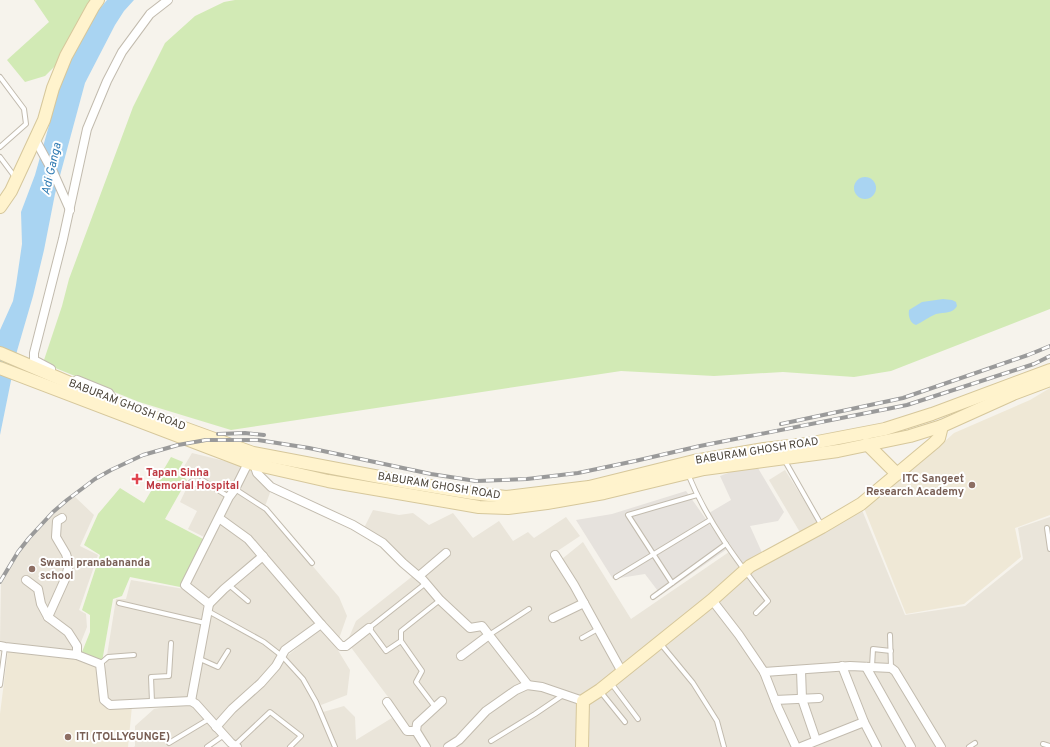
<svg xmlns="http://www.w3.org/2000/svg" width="1050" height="747" font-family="Overpass,sans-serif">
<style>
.residential{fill:#eae5da}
.industrial{fill:#e6e2dd}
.education{fill:#efe8d6}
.green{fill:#d2eab5}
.water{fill:#a9d4f2}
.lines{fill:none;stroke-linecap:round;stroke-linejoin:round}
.lane-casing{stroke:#c2bbae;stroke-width:6}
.street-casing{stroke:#c2bbae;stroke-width:10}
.secondary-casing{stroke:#d6c79b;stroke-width:14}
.lane{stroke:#fff;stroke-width:4}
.street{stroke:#fff;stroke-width:8}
.secondary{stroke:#fff3cd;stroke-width:12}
.rail-casing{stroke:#9a9a9a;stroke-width:4}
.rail{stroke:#fff;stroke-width:2.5;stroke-dasharray:8;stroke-linecap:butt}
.health-dot{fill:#e0444e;stroke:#fff;stroke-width:1.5}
.education-dot{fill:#8d6e63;stroke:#fff;stroke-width:1.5}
.labels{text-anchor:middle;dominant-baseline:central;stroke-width:4;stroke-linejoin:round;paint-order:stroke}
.street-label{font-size:11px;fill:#4b4439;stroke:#fff}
.health-label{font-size:11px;font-weight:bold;fill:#be3a42;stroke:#fff;text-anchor:start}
.education-label{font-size:11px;font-weight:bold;fill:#785e54;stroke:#fff;text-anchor:start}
.water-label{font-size:12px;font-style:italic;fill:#2e7ab2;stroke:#fff}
</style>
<rect width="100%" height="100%" fill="#f6f3ec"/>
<g class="residential">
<path d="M192 453 245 466 206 538 188 529 197 511 180 502 191 479 182 470Z"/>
<path d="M250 467 271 490 264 509 339 597 347 616 336 647 350 670 347 695 321 705 307 680 286 657 324 625 224 517Z"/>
<path d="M785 470 819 524 801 534 769 480Z"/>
<path d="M73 495 94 515 80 546 98 555 79 610 86 614 87 627 77 652 0 642 1 582 18 550 46 518Z"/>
<path d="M373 510 399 515 413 513 429 525 453 513 473 538 499 521 513 541 528 532 534 538 566 517 580 536 553 554 619 671 583 698 530 684 484 623 471 625 364 528Z"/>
<path d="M862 510 905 615 965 606 1023 559 1018 528 1050 517V747H798L765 671 716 602 753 568Z"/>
<path d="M220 521 247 540 318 623 285 649 259 682 216 723 194 701 212 604 188 585Z"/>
<path d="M583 542 631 619 729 552 742 570 624 668 562 559Z"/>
<path d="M414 575 469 630 481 628 525 684 458 737 444 747H338L323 712 344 706 355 717 356 740 400 713 347 642 356 621Z"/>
<path d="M131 580 184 589 206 605 189 698 112 703 106 698 105 668 116 599H126Z"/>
<path d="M711 605 737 637 762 673 794 747H586L587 701Z"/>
<path d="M283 660 302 679 315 704 334 747H241L233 741 220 727Z"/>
<path d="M527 688 541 690 580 702 579 747H453L489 713 514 695Z"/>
<path d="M188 703 222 734 203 747H134L135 746V726L154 709Z"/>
</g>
<g class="industrial">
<path d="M755 463 784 512 778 521 750 526 764 557 746 568 709 513 731 500 720 476Z"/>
<path d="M686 491 727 549 661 595 645 574 613 579 576 520 612 514Z"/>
</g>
<g class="education">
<path d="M1050 388V515L1015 528 1021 557 964 604 906 614 864 508 923 461 954 433 1030 400Z"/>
<path d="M8 650 77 657 96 665 103 701 132 706 128 747H0V714Z"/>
</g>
<g class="green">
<path d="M34 0H91L57 64 45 76 25 82 7 60 49 22Z"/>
<path d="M235 0H1050V309L891 371 854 377 783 372 714 376 621 371 231 430 139 402 43 363 62 306 69 279 133 107 165 43 195 16 224 2Z"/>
<path d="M171 457 183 462 178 471 187 480 165 519 203 539 180 587 130 577 122 596 113 599 102 662 82 652 90 632V615L82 610 100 555 84 545 98 514 120 488 144 503Z"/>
</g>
<g class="water">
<path d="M107 0H134L124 11 115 25 85 83 55 194 44 250 33 296 17 351 0 435V330L13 301 16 285 22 244 21 212 35 175 61 83 79 41 98 11Z"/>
<circle cx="865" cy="188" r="11"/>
<path d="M943 299 952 300 956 302 957 306C953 314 944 312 936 314 929 317 922 322 916 325 910 323 908 316 909 310L922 302Z"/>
</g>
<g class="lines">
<g class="lane-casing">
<g id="lane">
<path d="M0 77 24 109 26 124 0 147"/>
<path d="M0 157 15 177"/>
<path d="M785 461 822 526"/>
<path d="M688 474C707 521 737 561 768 601L756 613"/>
<path d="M191 482 198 485 202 480 229 497"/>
<path d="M235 489 266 509 312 563"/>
<path d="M1047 528 1050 549"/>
<path d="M616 577 710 520"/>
<path d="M426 583 369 628 386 651 401 641 422 671 416 682 435 707"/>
<path d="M672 583 628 515 697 495"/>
<path d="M229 585 248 601"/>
<path d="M653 597 726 544"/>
<path d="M119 603 205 623"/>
<path d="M208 611 264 642 282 656 303 679 316 702 335 747"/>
<path d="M489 635 529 609"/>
<path d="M890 635 891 668"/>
<path d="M582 638 598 629"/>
<path d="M401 641V631L440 600"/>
<path d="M660 643 693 683 717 721 724 747"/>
<path d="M200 659 218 667 228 651"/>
<path d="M100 664 108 657 134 655"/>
<path d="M872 667 873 649 891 651"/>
<path d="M611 683 638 719"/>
<path d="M0 685 5 647"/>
<path d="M600 691 625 722"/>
<path d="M152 702 151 677 169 676 171 643"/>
<path d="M491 741 535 714 563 695"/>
<path d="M169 743 209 719"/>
<path d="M1043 744 1050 746"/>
<path d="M235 745 270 712 301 736 290 747"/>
<path d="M207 747 224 735"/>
<path d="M969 747 975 743"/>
</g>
</g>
<g class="street-casing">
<g id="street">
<path d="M35 139 54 174 70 210"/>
<path d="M51 369 34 360V353L63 239 87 129 107 81 122 52 150 14 168 0"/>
<path d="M77 380 109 393 114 401"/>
<path d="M254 464 257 473 271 487 353 525 383 543 403 563 423 580 440 600 470 628 482 626 528 685"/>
<path d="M555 555 574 585 622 672"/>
<path d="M419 576 446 553"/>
<path d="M26 580 38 589 41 604 48 617 68 632 77 646V655"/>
<path d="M712 600 739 635 764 672 778 708 796 747"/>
<path d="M209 604 224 589 263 556"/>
<path d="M48 617 66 577 69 564 66 554 56 537 57 521 62 518"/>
<path d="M553 618 584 603"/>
<path d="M321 624 341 646H346L369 628"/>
<path d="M0 646 5 647 77 655 100 664 104 700 110 705 191 701 196 704 231 743 237 747"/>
<path d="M461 656 489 635"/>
<path d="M842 666 864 722 877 747"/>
<path d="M866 667 911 747"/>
<path d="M801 670 802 699 816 740"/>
<path d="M764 672 850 666 891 668 895 671 941 747"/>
<path d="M775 700 819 698"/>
<path d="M191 701 209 604 185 585 229 497 235 489 250 459"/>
<path d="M387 702 407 731H416L426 747"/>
<path d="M216 727 232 709 261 683 276 666 285 650 321 624 248 539 219 518"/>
<path d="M416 731 417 724 442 701"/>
<path d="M448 747 459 740 486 711 516 690 527 685 542 687 583 701"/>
<path d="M801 747 864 722"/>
</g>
</g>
<g class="secondary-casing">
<g id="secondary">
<path d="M0 207 11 191 44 120 53 88 66 56 93 7 98 0"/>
<path d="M0 353 126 407 253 453 406 482 472 493 506 497 589 487 694 461 764 449 807 444 885 429 932 414 1050 370"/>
<path d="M0 368 249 463 328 481 479 507 508 508 547 503 604 493 704 469 838 451 910 436 942 426 1013 394 1050 380"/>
<path d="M867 444 897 474"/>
<path d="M582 747 583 701 600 690 712 600 750 566 822 527 861 504 934 443 939 438 942 426"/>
</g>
</g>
<use href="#lane" class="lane"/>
<use href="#street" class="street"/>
<use href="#secondary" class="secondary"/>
<g class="rail-casing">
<g id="rail">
<path d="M781 424 903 398 1028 355 1050 346"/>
<path d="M218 434 245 433 264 435"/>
<path d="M0 582 18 552 29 538 53 512 67 500 95 479 111 470 143 455 178 445 206 440H258L309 448 431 474 476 481 527 479 578 473 635 461 700 446 907 405 1034 364 1050 356"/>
</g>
</g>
<use href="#rail" class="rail"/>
</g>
<path class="health-dot" d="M135 473h4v4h4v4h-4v4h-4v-4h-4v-4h4z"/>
<g class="education-dot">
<circle cx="972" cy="485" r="4"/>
<circle cx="32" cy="569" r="4"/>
<circle cx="68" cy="737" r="4"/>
</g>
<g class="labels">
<g class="street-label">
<text transform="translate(127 405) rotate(21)">BABURAM GHOSH ROAD</text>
<text transform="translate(757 451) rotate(-9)">BABURAM GHOSH ROAD</text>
<text transform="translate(439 486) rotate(9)">BABURAM GHOSH ROAD</text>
</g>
<g class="health-label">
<text x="146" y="473">Tapan Sinha<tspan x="146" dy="13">Memorial Hospital</tspan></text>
</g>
<g class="education-label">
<text x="964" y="479" text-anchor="end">ITC Sangeet<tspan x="964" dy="13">Research Academy</tspan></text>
<text x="40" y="563">Swami pranabananda<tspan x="40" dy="13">school</tspan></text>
<text x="76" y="737">ITI (TOLLYGUNGE)</text>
</g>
<g class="water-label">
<text transform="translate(52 169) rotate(-77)">Adi Ganga</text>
</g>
</g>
</svg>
